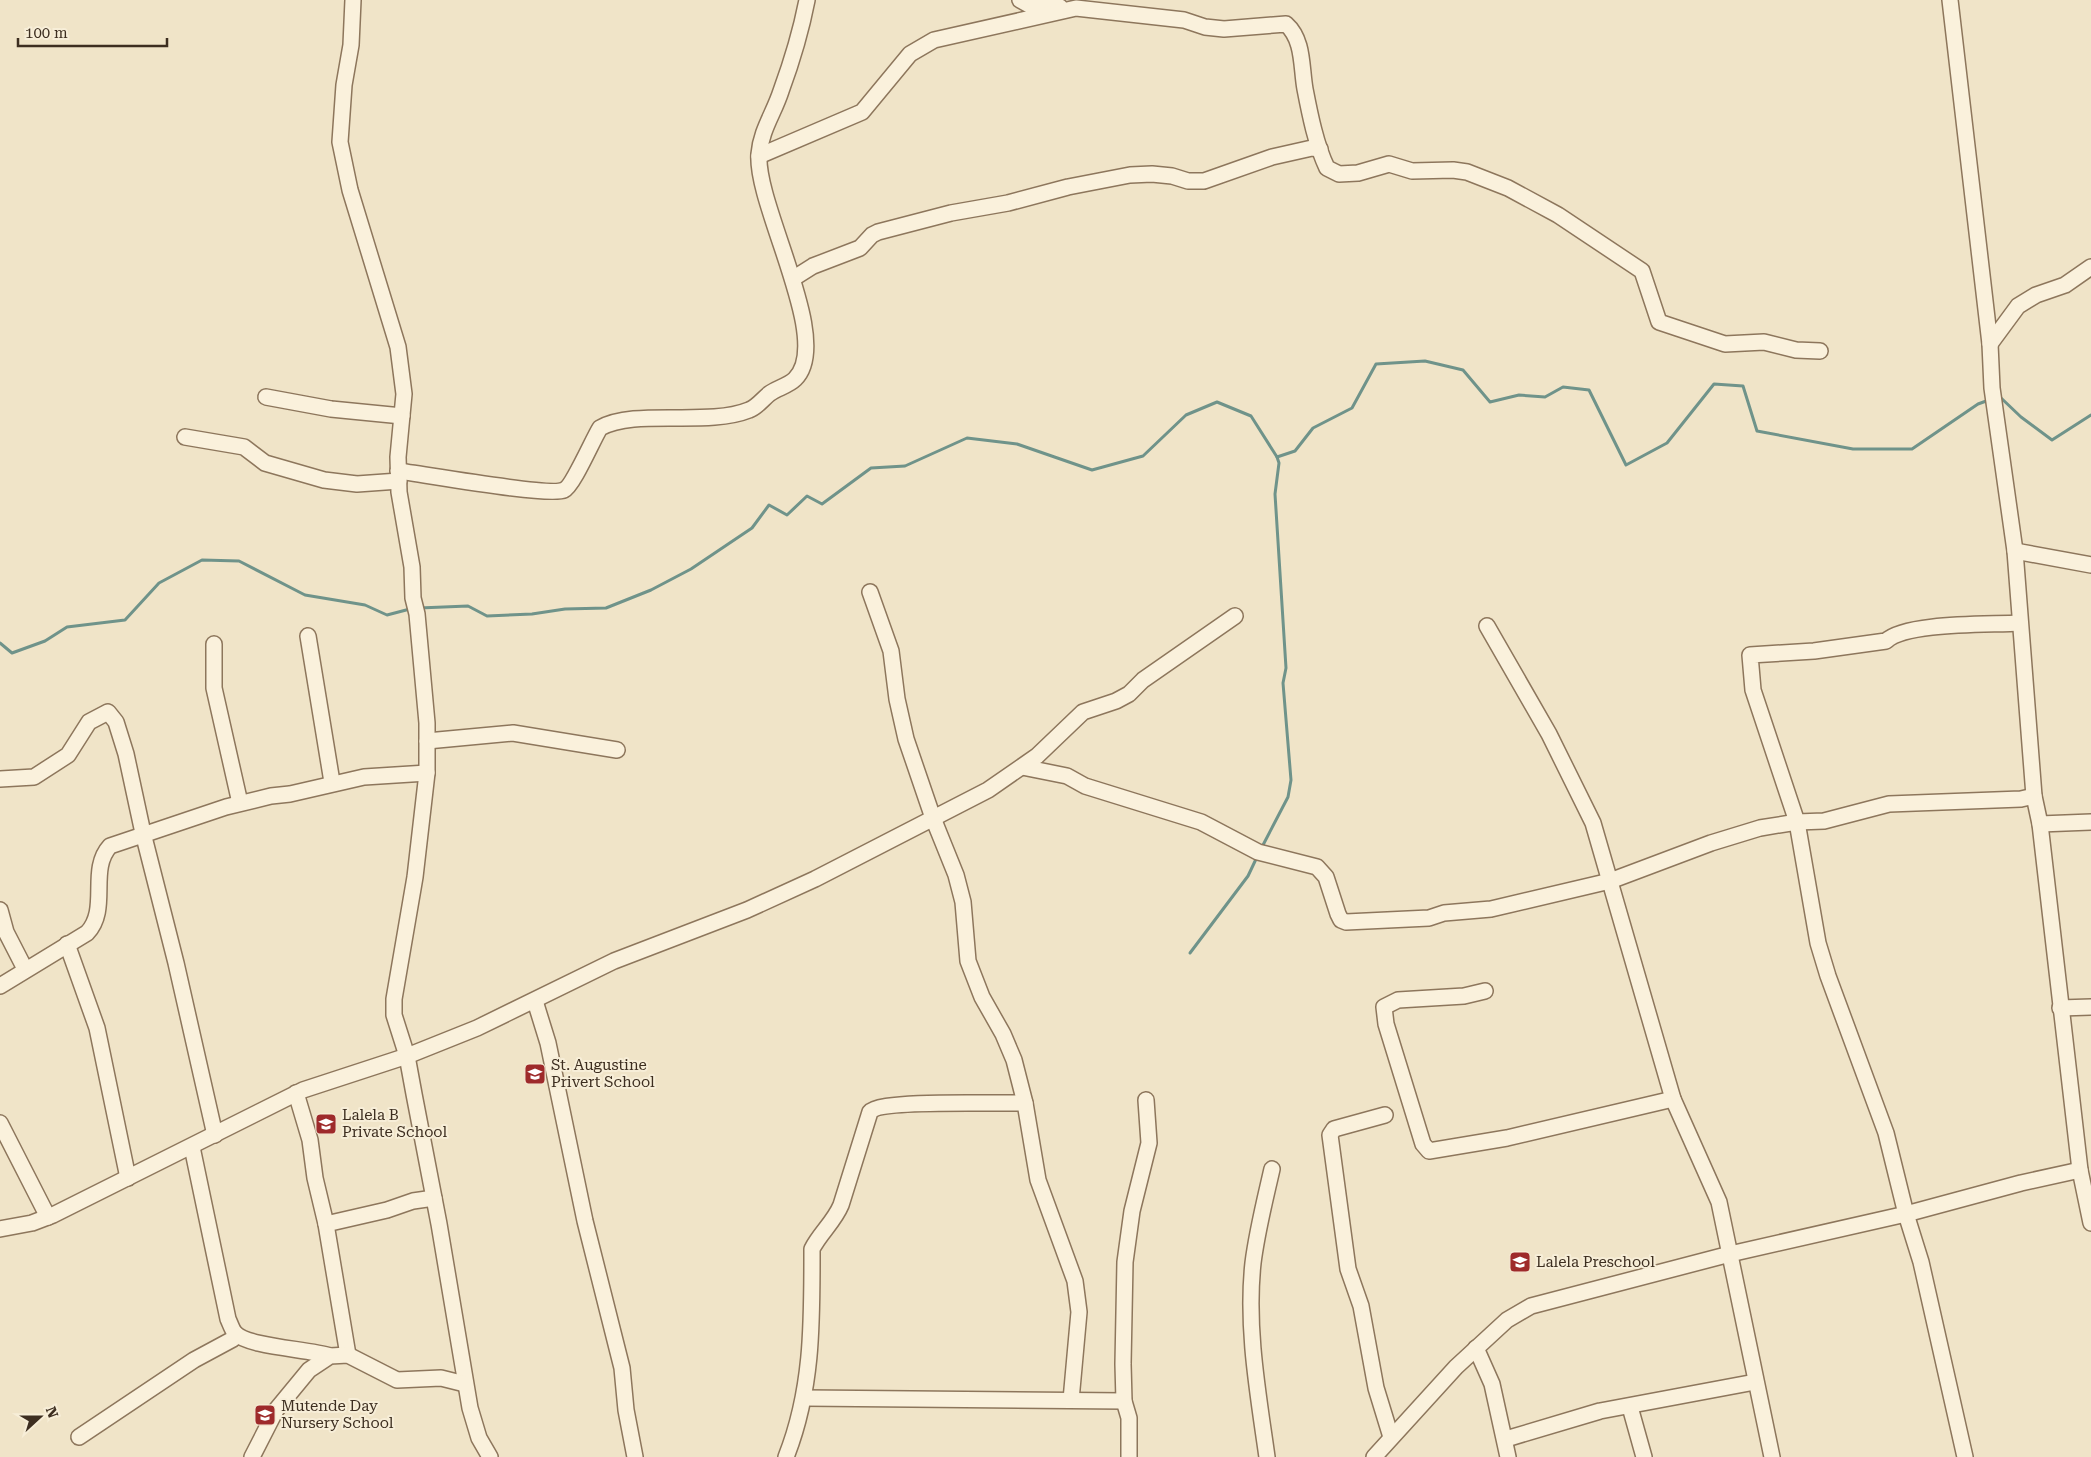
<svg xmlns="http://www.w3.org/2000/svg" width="2091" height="1457" font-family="'Roboto Serif',serif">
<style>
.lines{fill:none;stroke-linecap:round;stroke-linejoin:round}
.stream{stroke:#6f938a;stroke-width:3}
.minor-casing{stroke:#8d765c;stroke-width:18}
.minor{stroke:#faf1dc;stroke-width:15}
.labels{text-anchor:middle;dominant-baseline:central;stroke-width:4;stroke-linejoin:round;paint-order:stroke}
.poi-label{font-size:15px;fill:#3d2e20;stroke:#f7eed8;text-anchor:start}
</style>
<rect width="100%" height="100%" fill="#f0e4c8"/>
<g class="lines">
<g class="stream">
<path d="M2000 397 2021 417 2052 440 2091 415"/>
<path d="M419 608 468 606 487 616 532 614 565 609 606 608 651 590 691 569 752 528 769 505 787 515 807 496 822 504 871 468 905 466 967 438 1017 444 1092 470 1143 456 1186 415 1217 402 1251 416 1277 457 1295 451 1313 428 1352 408 1376 364 1425 361 1463 370 1490 402 1519 395 1545 397 1563 387 1589 390 1626 465 1667 443 1714 384 1743 386 1757 431 1853 449H1912L1978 404 1989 400"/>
<path d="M0 643 12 653 45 641 67 627 125 620 159 583 202 560 239 561 305 595 365 605 387 615 410 609"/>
<path d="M1262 847 1288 797 1291 780 1283 683 1286 668 1275 494 1279 463 1277 457"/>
<path d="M1190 953 1248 876 1257 857"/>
</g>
<g class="minor-casing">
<g id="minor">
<path d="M353 0 351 45 344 85 340 142 350 190 398 347 404 394 398 457 399 492 412 567 413 598 417 614 427 723V773L415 877 394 999V1015L407 1056 414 1094 439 1224 470 1408 479 1438 490 1457"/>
<path d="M1020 0 1029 5 1060 7"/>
<path d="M1950 0 1990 344 1992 388 2015 551 2034 796 2040 824 2080 1170 2091 1223"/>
<path d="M759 156 862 112 910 54 934 40 1076 8 1184 20 1205 27 1224 29 1286 24C1304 40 1301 67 1305 89 1310 115 1316 145 1327 168L1339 174 1358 173 1389 164 1412 171 1453 170 1467 172 1508 188 1558 215 1642 271 1659 322 1725 344 1764 342 1796 350 1820 351"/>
<path d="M794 278 813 266 860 248 872 235 878 232 951 213 1008 203 1068 187 1130 175 1152 174 1172 176 1188 181H1204L1272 157 1312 148 1320 149"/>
<path d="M1990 344 2018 306 2036 295 2065 285 2091 267"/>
<path d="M266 397 331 409 402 416"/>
<path d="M185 437 244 447 265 463 324 480 357 484 399 481"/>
<path d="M398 471C423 474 550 497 564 490 573 486 593 439 600 428 635 408 707 427 749 410 757 407 762 400 769 394 777 388 788 386 795 379 834 341 755 206 759 154 761 130 774 113 781 91 792 61 801 31 807 0"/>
<path d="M2015 551 2091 565"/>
<path d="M870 592 891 651 897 699 906 739 933 818 956 875 963 902 968 961 982 997 1003 1034 1014 1060 1025 1103 1038 1180 1075 1281 1079 1312 1071 1400"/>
<path d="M1487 626 1549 734 1593 823 1673 1099 1719 1202 1772 1457"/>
<path d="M308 636 332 782"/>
<path d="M214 644V688L240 803"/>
<path d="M427 741 513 733 617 750"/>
<path d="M1022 767 1067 776 1085 786 1201 822 1258 852 1317 867 1326 877 1338 914 1341 920 1346 922 1429 918 1444 913 1491 909 1610 881 1711 843 1760 828 1797 822 1824 821 1889 804 2021 799 2034 796"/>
<path d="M0 779 34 777 68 755 89 722 108 712 116 722 126 754 143 833 176 963 215 1135"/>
<path d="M2040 824 2091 822"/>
<path d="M0 910 6 932 25 969"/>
<path d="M67 944 97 1028 128 1178"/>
<path d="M0 986 87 933C110 909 88 870 110 846L226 807 271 796 290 794 364 777 427 773"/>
<path d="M1485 991 1464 996 1398 1000 1384 1007 1386 1024 1423 1144 1429 1151 1507 1138 1673 1099"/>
<path d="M535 1001 548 1043 585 1221 622 1368 626 1410 635 1457"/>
<path d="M2060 1008 2091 1007"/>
<path d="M296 1093 310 1140 315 1178 326 1224"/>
<path d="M1385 1115 1334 1129 1330 1135 1348 1269 1361 1306 1376 1388 1391 1437"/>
<path d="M0 1123 48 1217"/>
<path d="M192 1147 228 1319C230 1323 232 1330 235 1333 248 1347 309 1349 330 1356"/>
<path d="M0 1229 32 1223 53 1215 303 1090 407 1056 477 1028 614 961 747 910 815 879 988 790 1037 756 1083 712 1116 701 1129 694 1143 680 1235 616"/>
<path d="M1476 1348 1492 1384 1508 1457"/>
<path d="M348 1355 326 1224 387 1210 413 1201 434 1198"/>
<path d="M805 1398 1124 1401"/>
<path d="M1630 1407 1644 1457"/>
<path d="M79 1437 194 1360 233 1339 235 1333"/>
<path d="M1506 1439 1600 1411 1755 1382"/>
<path d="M252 1457 276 1410 309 1370 330 1356 348 1355 397 1380 441 1378 465 1384"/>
<path d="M786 1457C813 1389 812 1321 812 1249 820 1233 834 1222 841 1205L870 1112C880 1099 1000 1104 1025 1103"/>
<path d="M1129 1457V1418L1124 1401 1123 1364 1125 1262 1132 1211 1149 1143 1146 1100"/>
<path d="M1267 1457C1258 1393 1246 1327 1253 1263 1257 1231 1265 1200 1272 1169"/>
<path d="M1374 1457 1456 1367 1507 1320 1531 1306 1730 1254 1906 1214 2021 1183 2080 1170"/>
<path d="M1965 1457 1921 1262 1906 1214 1886 1133 1828 976 1818 943 1797 822 1753 690 1750 655 1814 651 1886 641C1906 622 1989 625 2019 623"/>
</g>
</g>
<use href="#minor" class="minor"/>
</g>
<defs>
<g id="school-square" transform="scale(1.125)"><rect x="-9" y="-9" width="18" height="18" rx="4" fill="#9e2a2b" stroke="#f7eed8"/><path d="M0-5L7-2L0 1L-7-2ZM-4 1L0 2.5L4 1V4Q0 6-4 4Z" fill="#fff"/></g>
</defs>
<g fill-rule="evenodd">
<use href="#school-square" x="535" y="1074"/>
<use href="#school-square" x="326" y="1124"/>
<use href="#school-square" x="1520" y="1262"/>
<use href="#school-square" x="265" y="1415"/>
</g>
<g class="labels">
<g class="poi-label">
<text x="551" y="1065">St. Augustine<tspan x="551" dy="17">Privert School</tspan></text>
<text x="342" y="1115">Lalela B<tspan x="342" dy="17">Private School</tspan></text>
<text x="1536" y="1262">Lalela Preschool</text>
<text x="281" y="1406">Mutende Day<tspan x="281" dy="17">Nursery School</tspan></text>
</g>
</g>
<g transform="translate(40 1417) rotate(69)" stroke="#f7eed8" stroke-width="4" paint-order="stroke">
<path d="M0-4L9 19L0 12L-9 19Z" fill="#3d2e20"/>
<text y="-8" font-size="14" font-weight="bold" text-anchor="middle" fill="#3d2e20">N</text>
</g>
<path d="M18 38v8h149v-8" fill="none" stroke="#3d2e20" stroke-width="2.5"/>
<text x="25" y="38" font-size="15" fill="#3d2e20" stroke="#f7eed8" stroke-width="4" paint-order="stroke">100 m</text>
</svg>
